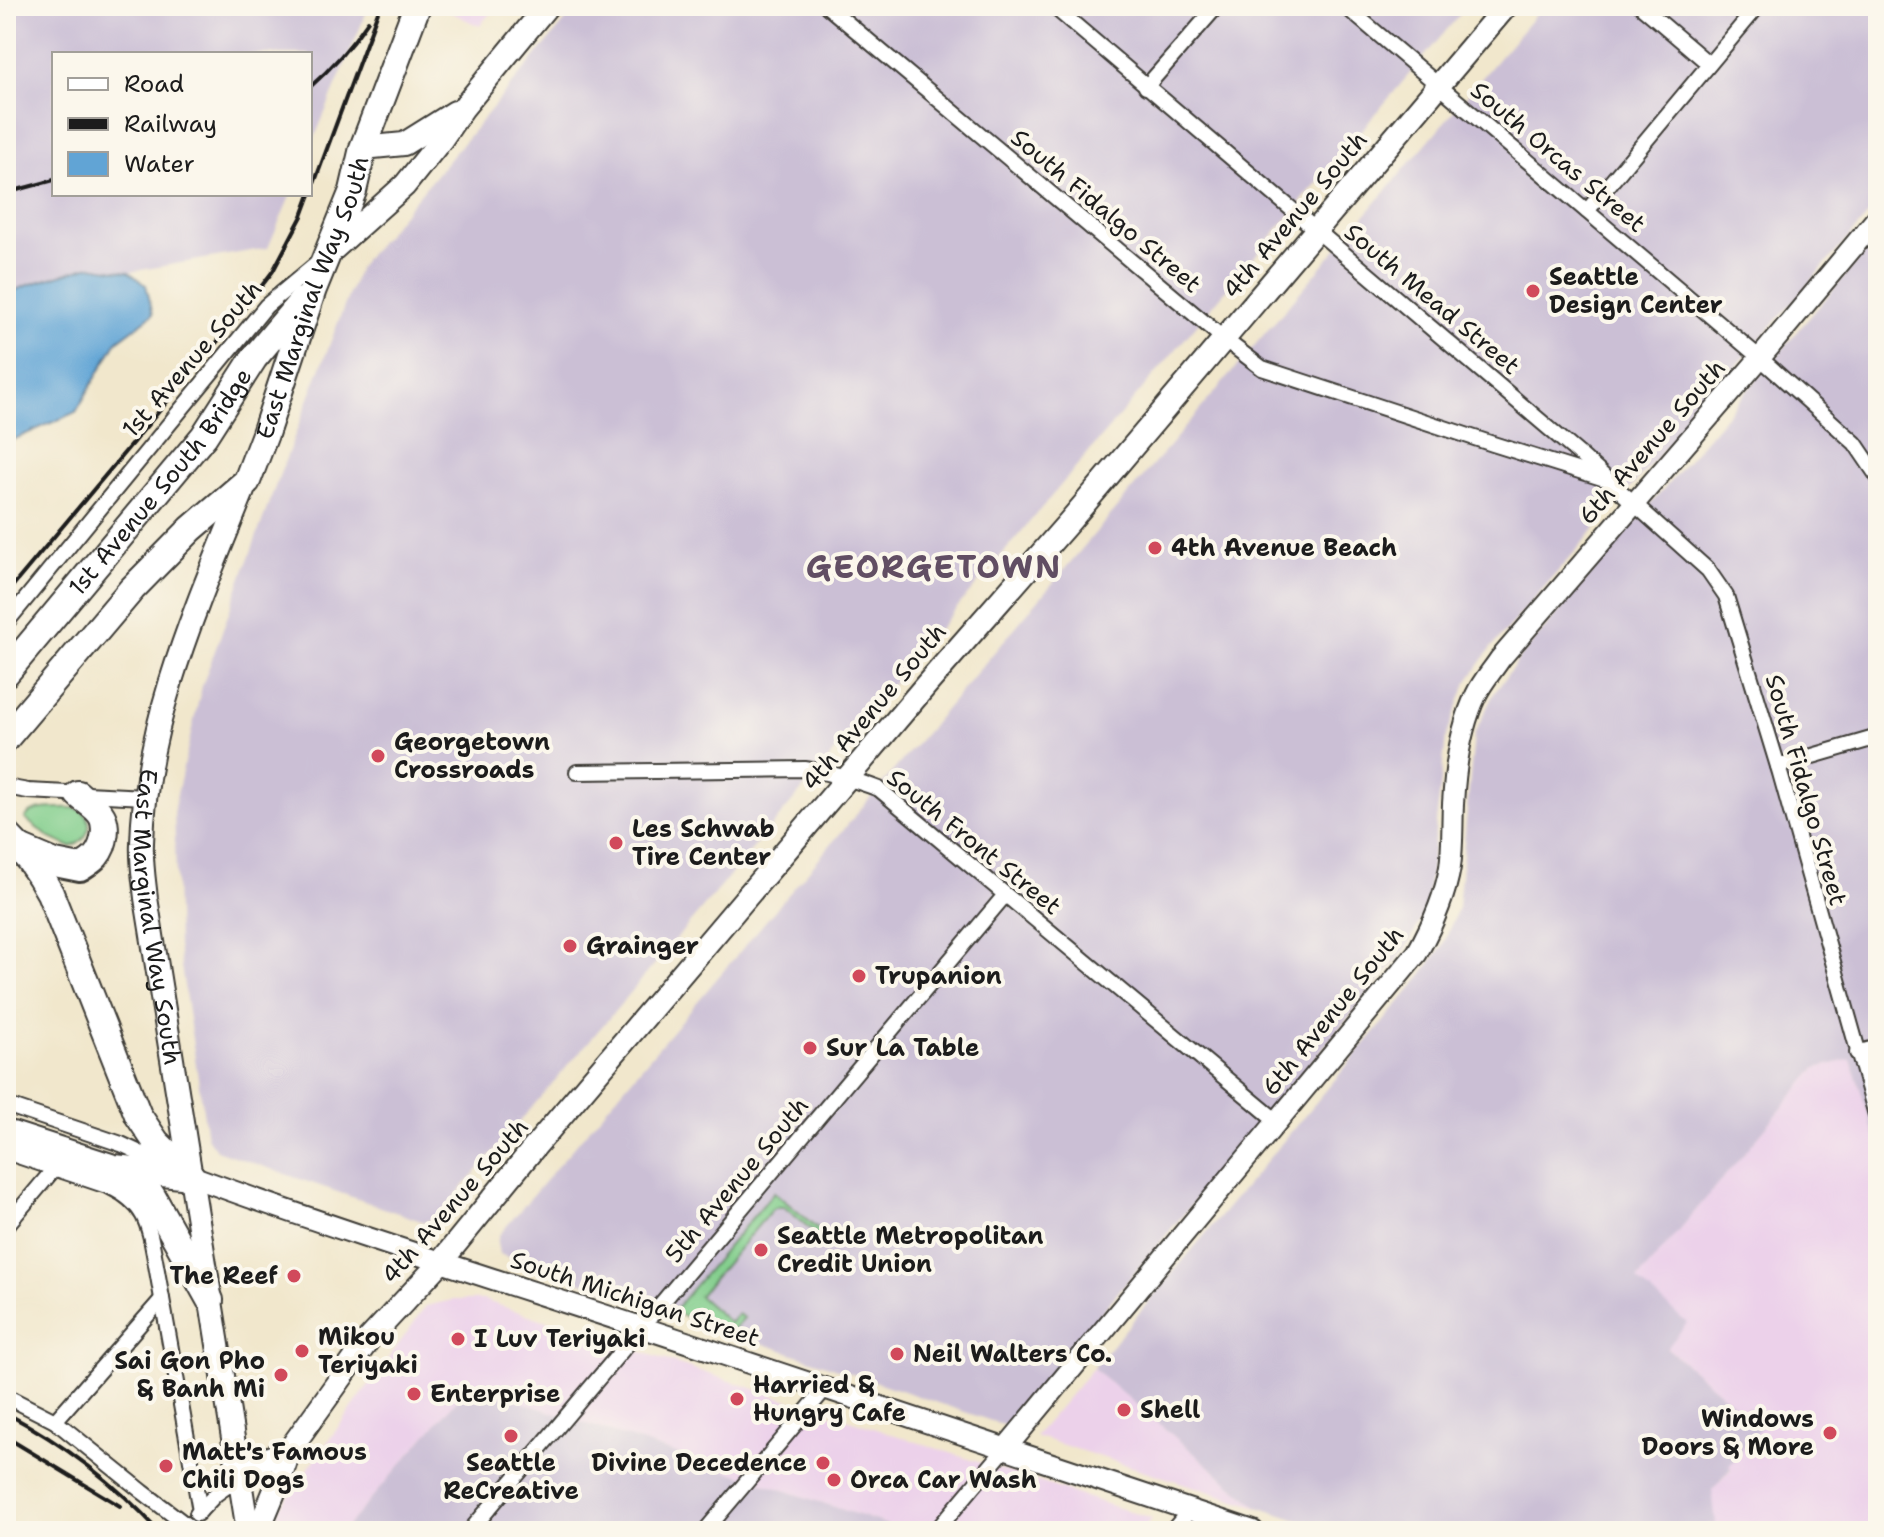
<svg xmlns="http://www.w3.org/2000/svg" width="1884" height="1537" font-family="'Shantell Sans',sans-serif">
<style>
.built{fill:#ecd1ea}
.industrial{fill:#cbbfd5}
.green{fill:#82ce8c;stroke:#4f7554;stroke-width:2}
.water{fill:#61a4d5;stroke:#3e6078;stroke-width:2}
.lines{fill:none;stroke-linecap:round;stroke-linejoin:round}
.street-casing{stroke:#3c3a36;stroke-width:18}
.secondary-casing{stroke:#3c3a36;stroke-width:24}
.primary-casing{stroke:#3c3a36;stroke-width:26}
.highway-casing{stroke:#3c3a36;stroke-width:30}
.street{stroke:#fff;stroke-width:14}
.secondary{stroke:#fff;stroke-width:20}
.primary{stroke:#fff;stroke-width:22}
.highway{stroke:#fff;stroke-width:26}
.rail{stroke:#1c1c1c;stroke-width:4}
.poi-dot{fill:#d1495b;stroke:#fbf7ec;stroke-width:3}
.labels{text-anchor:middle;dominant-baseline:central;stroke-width:8;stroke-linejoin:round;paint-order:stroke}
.street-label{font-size:24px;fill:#1c1c1c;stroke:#fbf7ec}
.poi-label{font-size:24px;font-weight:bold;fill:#1c1c1c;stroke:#fbf7ec;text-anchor:start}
.district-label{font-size:32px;font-weight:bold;letter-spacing:2px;fill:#614e63;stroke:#fbf7ec}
</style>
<rect width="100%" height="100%" fill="#fbf7ec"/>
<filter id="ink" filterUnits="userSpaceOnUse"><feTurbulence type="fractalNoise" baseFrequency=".0125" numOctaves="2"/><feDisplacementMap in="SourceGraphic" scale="16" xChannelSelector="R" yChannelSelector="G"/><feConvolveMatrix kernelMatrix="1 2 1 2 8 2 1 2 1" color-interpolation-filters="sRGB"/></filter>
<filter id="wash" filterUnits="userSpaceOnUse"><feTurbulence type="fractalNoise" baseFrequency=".006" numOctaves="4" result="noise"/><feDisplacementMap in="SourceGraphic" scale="32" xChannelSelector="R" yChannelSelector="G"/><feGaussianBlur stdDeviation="1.8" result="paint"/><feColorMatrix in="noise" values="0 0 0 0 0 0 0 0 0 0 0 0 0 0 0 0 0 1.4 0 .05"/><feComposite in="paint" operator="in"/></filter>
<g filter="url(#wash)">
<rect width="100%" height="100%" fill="#f1e7cc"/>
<g class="built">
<path d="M452 6H497L479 26 450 12Z"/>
<path d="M1851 1059 1878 1147V1531H1647L1712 1490 1731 1469 1729 1466 1747 1407 1743 1412 1666 1347 1636 1281 1816 1068Z"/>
<path d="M452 1300H483L1152 1519 1142 1531H906L470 1385 343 1531H272L279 1509 426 1306Z"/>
<path d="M1093 1368 1258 1507 1035 1436Z"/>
</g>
<g class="industrial">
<path d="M6 6H369L310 149V54H54V194H291L268 248 129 272 90 267 28 285 6 294Z"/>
<path d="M578 6H1467L604 1024 437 1217 424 1222 216 1150 207 1137 178 946 174 807 202 686 270 500 360 265Z"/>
<path d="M1543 6H1871L1878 12V204L1491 648 1466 684 1446 737 1426 909 1406 949 1006 1426 499 1254 497 1243 499 1235Z"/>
<path d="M1878 237V1147L1851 1059 1816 1068 1637 1280 1687 1323 1667 1348 1743 1412 1748 1407 1765 1422 1729 1466 1731 1468 1712 1490 1716 1524 1647 1531H1331L1258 1507 1093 1368 1416 983 1443 945 1458 908 1474 735 1493 695 1518 660Z"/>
<path d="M470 1385 906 1531H343Z"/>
</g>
<g class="green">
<path d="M56 808C63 808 71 807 77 809 99 817 88 843 70 847L50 838 25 819C30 808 45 809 56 808Z"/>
<path d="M774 1192 822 1232 819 1236 784 1207H778L772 1209 699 1296 730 1323 738 1314 744 1318 731 1332 678 1314 675 1309Z"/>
</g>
<path class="water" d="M90 266 129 272 146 285 153 314 117 341 76 412 6 443V294L28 285Z"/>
</g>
<g filter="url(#ink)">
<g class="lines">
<g class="street-casing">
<g id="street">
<path d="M827 6 1224 339 1262 368 1493 444 1602 478"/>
<path d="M1053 6 1578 453 1708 570 1726 596 1780 773 1878 1122"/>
<path d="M1345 6 1760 358 1855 443 1878 477"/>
<path d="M1641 6 1709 64"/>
<path d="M1146 87 1217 6"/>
<path d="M1587 211 1758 6"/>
<path d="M6 623 266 306 320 261"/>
<path d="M1778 766 1878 737"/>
<path d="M577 772 805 769C830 772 855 780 879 789L1278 1122"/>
<path d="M6 787 28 791 145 797"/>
<path d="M1857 1053 1878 1047"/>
<path d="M6 1105 121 1144 170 1167"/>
<path d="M6 1152 110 1187C148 1205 149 1228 156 1265L200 1511"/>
<path d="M6 1226 54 1169"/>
<path d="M6 1396 55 1421 143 1492 194 1531"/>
<path d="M55 1421 162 1299"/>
<path d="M197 1514 216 1494 240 1477"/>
<path d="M470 1531 1005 895"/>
<path d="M705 1531 825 1389"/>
<path d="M936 1531 1005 1449"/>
<path d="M1172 1531 1190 1510"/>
</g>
</g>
<g class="secondary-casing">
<g id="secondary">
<path d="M191 1176C367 1241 547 1295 725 1355 901 1413 1077 1472 1253 1531"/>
<path d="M1005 1449 1417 953C1432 926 1445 898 1450 867 1453 846 1452 825 1453 804 1455 768 1460 728 1476 695 1482 682 1492 671 1500 659L1760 358 1878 217"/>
</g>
</g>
<g class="primary-casing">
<g id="primary">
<path d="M363 148 404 144 455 112"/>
<path d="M329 253 405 185 441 140 463 108 547 6"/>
<path id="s1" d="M247 481C201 597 145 716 142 843 141 862 144 880 146 898L248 1531"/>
<path d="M240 1477 267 1459 290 1449"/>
<path d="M258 1531 282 1473 290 1449 369 1339 440 1263 533 1149 927 684 1069 522 1506 6"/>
</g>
</g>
<g class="highway-casing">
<g id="highway">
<path id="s2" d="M6 673 204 436 254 358 302 301"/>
<path id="s3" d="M6 738 132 589 191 529 247 481 265 434 313 289 353 191 363 148 417 6"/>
<path d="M6 834C25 852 38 870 50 893L138 1115 156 1142 191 1176"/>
<path d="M22 849 55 863 80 868C86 864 92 861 96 856 105 845 109 823 99 812 93 805 84 800 78 794"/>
<path d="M6 1133 114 1168 191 1176"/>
<path d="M117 1170 152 1196 210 1300"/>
</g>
</g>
<use href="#street" class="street"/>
<use href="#secondary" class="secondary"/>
<use href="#primary" class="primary"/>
<use href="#highway" class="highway"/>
<g class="rail">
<path d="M310 87C333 67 351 46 368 21"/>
<path d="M6 193 54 180"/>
<path d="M6 594 238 317 273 271 302 216 380 6"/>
<path d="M6 1413C62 1443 116 1484 159 1531"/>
<path d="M6 1437 120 1506"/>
</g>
</g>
</g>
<g class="poi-dot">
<circle cx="1533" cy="291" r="8"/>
<circle cx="1155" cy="548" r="8"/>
<circle cx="378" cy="756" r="8"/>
<circle cx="616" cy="843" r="8"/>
<circle cx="570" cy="946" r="8"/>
<circle cx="859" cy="976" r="8"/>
<circle cx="810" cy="1048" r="8"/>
<circle cx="761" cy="1250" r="8"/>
<circle cx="294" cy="1276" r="8"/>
<circle cx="458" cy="1339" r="8"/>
<circle cx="302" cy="1351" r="8"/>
<circle cx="897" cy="1354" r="8"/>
<circle cx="281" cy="1375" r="8"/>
<circle cx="414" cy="1394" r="8"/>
<circle cx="737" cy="1399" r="8"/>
<circle cx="1124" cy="1410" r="8"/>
<circle cx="1830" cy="1433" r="8"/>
<circle cx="511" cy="1436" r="8"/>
<circle cx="823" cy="1463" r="8"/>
<circle cx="166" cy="1466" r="8"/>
<circle cx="834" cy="1480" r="8"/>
</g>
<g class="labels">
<g class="street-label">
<text transform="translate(1558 157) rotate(40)">South Orcas Street</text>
<text transform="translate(1106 211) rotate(40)">South Fidalgo Street</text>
<text transform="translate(1295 215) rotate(-50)">4th Avenue South</text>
<text stroke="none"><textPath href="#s3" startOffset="548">East Marginal Way South</textPath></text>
<text transform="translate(1432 299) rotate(40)">South Mead Street</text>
<text transform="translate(192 359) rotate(-49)">1st Avenue South</text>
<text transform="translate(1652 442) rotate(-49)">6th Avenue South</text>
<text stroke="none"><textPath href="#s2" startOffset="246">1st Avenue South Bridge</textPath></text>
<text transform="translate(874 707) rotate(-50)">4th Avenue South</text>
<text transform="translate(1806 790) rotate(74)">South Fidalgo Street</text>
<text transform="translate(974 842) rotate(39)">South Front Street</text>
<text stroke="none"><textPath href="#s1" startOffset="454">East Marginal Way South</textPath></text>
<text transform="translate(1333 1011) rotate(-51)">6th Avenue South</text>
<text transform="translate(737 1180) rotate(-50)">5th Avenue South</text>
<text transform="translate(455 1201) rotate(-49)">4th Avenue South</text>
<text transform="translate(635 1299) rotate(18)">South Michigan Street</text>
</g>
<g class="poi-label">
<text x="1549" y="277">Seattle<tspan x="1549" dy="28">Design Center</tspan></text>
<text x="1171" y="548">4th Avenue Beach</text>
<text x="394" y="742">Georgetown<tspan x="394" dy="28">Crossroads</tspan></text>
<text x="632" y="829">Les Schwab<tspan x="632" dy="28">Tire Center</tspan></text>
<text x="586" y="946">Grainger</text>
<text x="875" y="976">Trupanion</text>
<text x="826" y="1048">Sur La Table</text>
<text x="777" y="1236">Seattle Metropolitan<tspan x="777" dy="28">Credit Union</tspan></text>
<text x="278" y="1276" text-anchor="end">The Reef</text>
<text x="318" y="1337">Mikou<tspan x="318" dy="28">Teriyaki</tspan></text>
<text x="474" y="1339">I Luv Teriyaki</text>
<text x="913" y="1354">Neil Walters Co.</text>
<text x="265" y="1361" text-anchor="end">Sai Gon Pho<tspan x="265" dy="28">&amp; Banh Mi</tspan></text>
<text x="753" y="1385">Harried &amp;<tspan x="753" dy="28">Hungry Cafe</tspan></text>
<text x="430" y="1394">Enterprise</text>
<text x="1140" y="1410">Shell</text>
<text x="1814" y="1419" text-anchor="end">Windows<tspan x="1814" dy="28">Doors &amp; More</tspan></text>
<text x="182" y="1452">Matt's Famous<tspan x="182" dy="28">Chili Dogs</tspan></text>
<text x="511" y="1463" text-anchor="middle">Seattle<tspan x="511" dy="28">ReCreative</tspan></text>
<text x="807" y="1463" text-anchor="end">Divine Decedence</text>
<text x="850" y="1480">Orca Car Wash</text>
</g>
<g class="district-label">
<text x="934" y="566">GEORGETOWN</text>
</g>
</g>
<rect width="1884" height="1537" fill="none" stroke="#fbf7ec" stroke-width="32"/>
<rect x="52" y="52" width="260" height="144" fill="#fbf7ec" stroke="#a29f99" stroke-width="2"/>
<rect x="68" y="78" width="40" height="12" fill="#ffffff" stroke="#a29f99" stroke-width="2"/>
<text x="124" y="92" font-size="24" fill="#1c1c1c">Road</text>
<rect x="68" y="118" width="40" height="12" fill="#1c1c1c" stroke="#a29f99" stroke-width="2"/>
<text x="124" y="132" font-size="24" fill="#1c1c1c">Railway</text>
<rect x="68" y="152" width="40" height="24" fill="#61a4d5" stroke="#a29f99" stroke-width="2"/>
<text x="124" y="172" font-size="24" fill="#1c1c1c">Water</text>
</svg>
